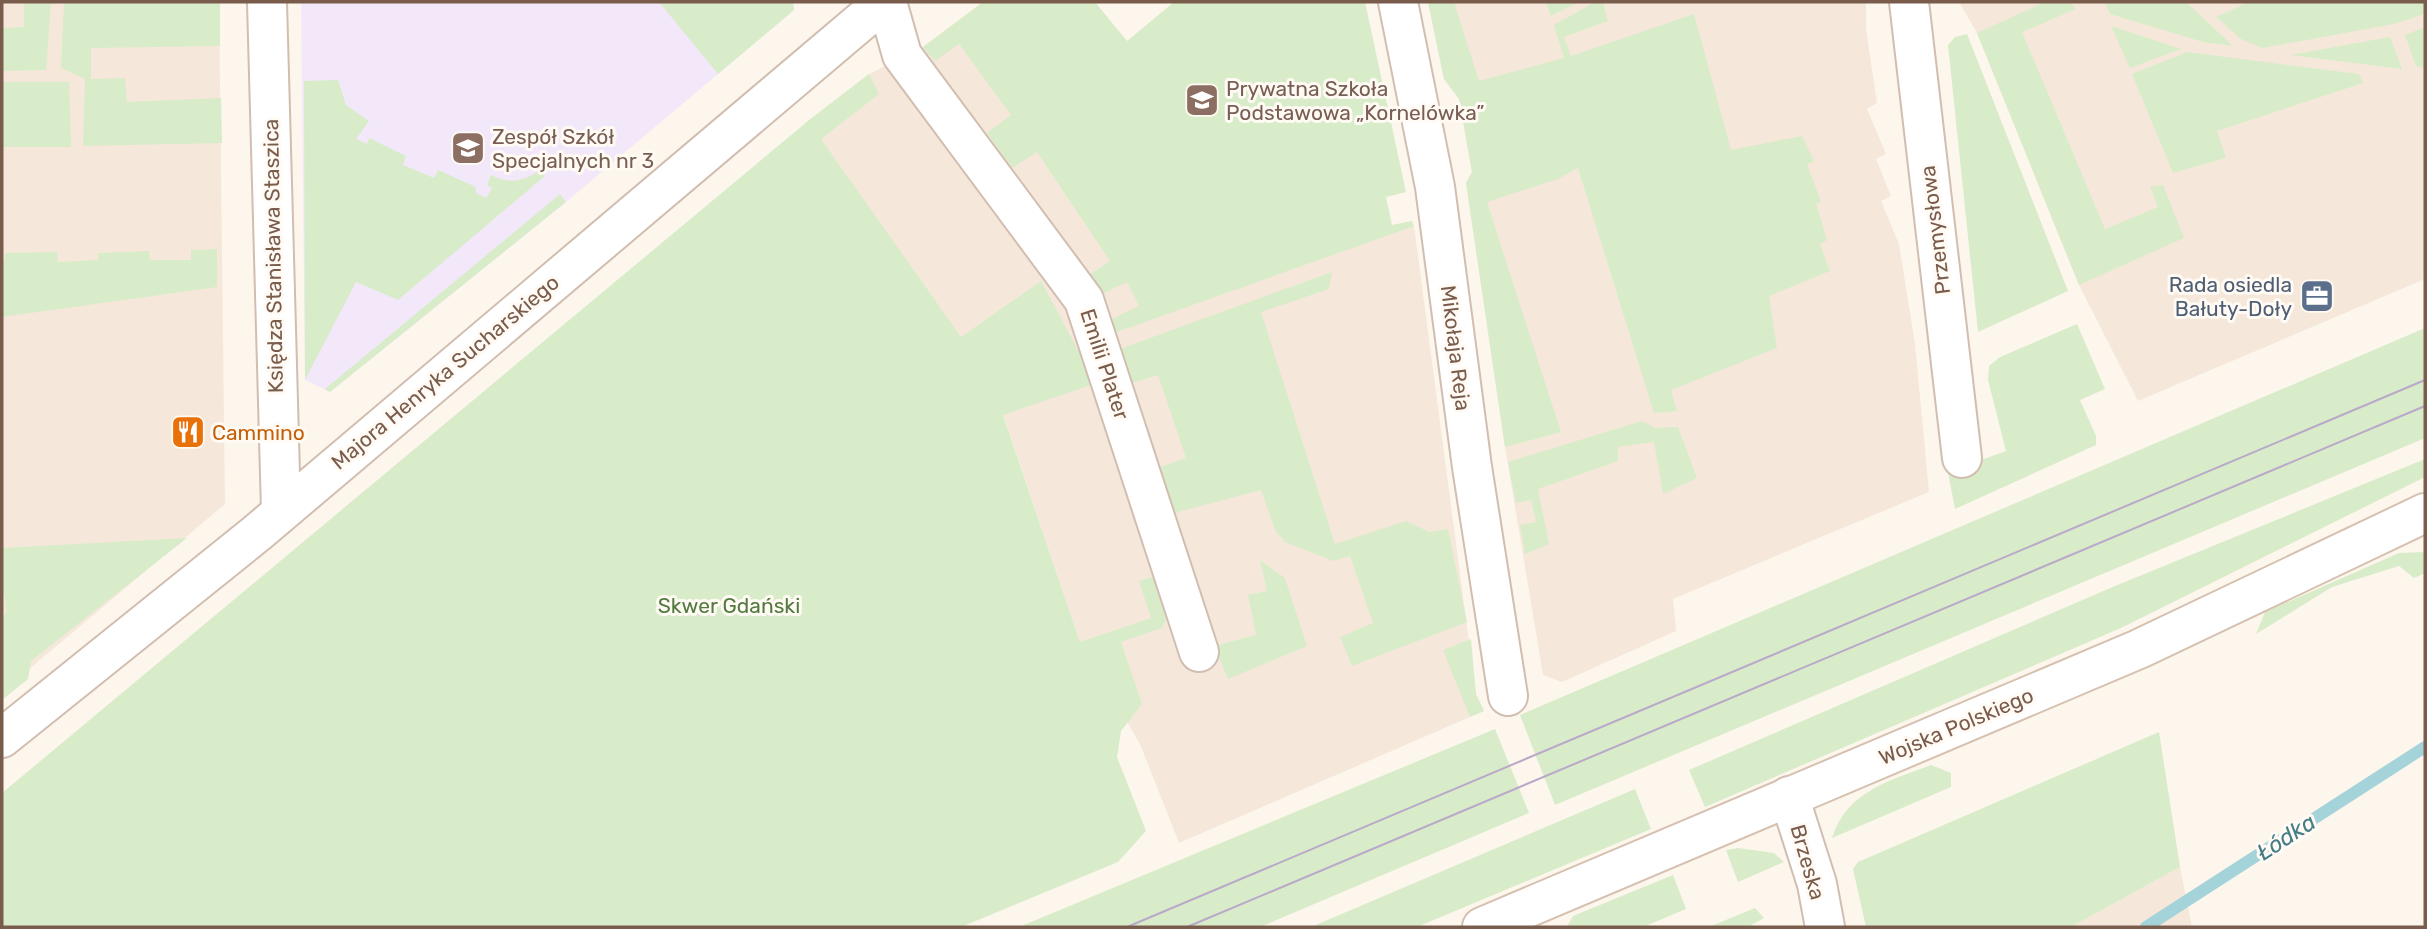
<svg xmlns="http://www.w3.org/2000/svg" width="2427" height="929" font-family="Rubik,sans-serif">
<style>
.residential{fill:#f5e8da}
.education{fill:#f3e8fa}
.green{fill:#d8ecc9}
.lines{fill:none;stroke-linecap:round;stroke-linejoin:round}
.stream{stroke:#a5d3da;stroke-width:12}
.street-casing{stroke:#d1beb0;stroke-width:42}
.secondary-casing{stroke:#d6c0b0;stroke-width:42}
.street{stroke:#fff;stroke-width:38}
.secondary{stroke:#fff;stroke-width:38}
.tram{stroke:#b9a8c9;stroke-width:2}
.labels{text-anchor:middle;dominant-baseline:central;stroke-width:6;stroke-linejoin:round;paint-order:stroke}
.education-label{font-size:21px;fill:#785e54;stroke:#fffaf3;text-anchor:start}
.street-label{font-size:21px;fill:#7a5c4d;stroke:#fffaf3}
.service-label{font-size:21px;fill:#4e5e75;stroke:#fffaf3;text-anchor:end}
.food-label{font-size:21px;fill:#c56008;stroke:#fffaf3;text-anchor:start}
.park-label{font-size:21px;fill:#537a41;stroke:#fffaf3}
.water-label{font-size:23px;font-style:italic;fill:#437c86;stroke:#fffaf3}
</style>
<rect width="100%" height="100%" fill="#fdf6ec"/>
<g class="residential">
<path d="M2 2H219L225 504 2 692Z"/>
<path d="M983 2 1392 225 1414 226 1476 694 1484 711 1179 843 1140 744 1080 642 1003 414 808 121 869 74 923 47Z"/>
<path d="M1428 2H1866V29L1877 103 1867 109 1886 154 1876 159 1891 196 1881 201 1899 244 1915 344 1929 492 1673 599 1676 631 1562 682 1543 675 1505 447 1466 183 1472 172 1459 99 1444 79Z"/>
<path d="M1959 2H2425V279L2138 401 2079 285 1977 33Z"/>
<path d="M2180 867 2192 927H2071Z"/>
</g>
<path class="education" d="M301 2H793L794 10 566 202 330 392 305 380Z"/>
<g class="green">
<path d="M24 2H51L46 70 2 71V28L24 27Z"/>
<path d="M64 2H220V46L91 48V79L125 78 127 102 221 98 222 143 83 146 85 79 61 68Z"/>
<path d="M659 2H793L794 10 718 74Z"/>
<path d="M983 2H1095L1127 41 1174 2H1365L1406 192 1386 197 1392 225 1412 221 1414 226 1114 333 1108 321 1139 306 1127 282 1096 297 1084 278 1110 261 1037 152 1012 168 987 133 1011 115 959 44 935 61 923 47Z"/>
<path d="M1428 2H1454L1479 81 1564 58 1554 25 1595 2H1603L1608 21 1564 37 1571 56 1694 14 1731 150 1802 136 1814 161 1807 164 1821 202 1816 204 1827 240 1820 244 1830 271 1769 296 1777 348 1671 390 1677 411 1654 413 1578 168 1558 179 1487 202 1561 432 1505 447 1466 183 1472 172 1459 99 1444 79Z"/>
<path d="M1546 2H1579L1551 16Z"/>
<path d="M2069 2 2076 9 2022 32 2105 229 2158 207 2150 187 2163 185 2184 238 2079 285 1977 33 2043 3Z"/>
<path d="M2105 2H2186L2233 46 2203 42 2110 14Z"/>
<path d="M2249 2H2425V14L2394 24 2262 48 2241 39 2216 17Z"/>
<path d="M2111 26 2181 49 2130 68Z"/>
<path d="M2425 27V68L2416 66 2405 35Z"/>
<path d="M1967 34 2068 291 1978 332 1948 45 1955 37Z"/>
<path d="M2390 37 2402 69 2290 55Z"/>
<path d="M2187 52 2359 74 2363 83 2217 131 2226 158 2173 173 2132 74Z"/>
<path d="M869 74 879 94 821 139 961 337 1041 281 1079 352 1091 385 1003 415 1080 642 1151 618 1139 581 1155 576 1167 617 1162 628 1121 642 1142 704 1121 731 1117 757 1146 831 1118 862 961 927H2V793L808 121Z"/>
<path d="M338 80 346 105 369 121 356 139 367 144 369 138 406 156 403 165 434 178 438 170 476 187V193L486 198 492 188 487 185 491 175C509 184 523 182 540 170L545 176 398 300 356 282 305 380 304 81Z"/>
<path d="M2 82H69L71 147H2Z"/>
<path d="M560 194 566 202 330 392 325 389Z"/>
<path d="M217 249V287L2 317V261H5V253L57 252 58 262 98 260V253L149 251 150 260H191V250Z"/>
<path d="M1332 272 1329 289 1261 312 1335 544 1406 521 1429 532 1448 529 1467 622 1352 666 1340 637 1373 623 1350 556 1333 561 1285 542 1275 530 1261 490 1171 514 1157 468 1186 458 1158 375 1129 384 1117 350Z"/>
<path d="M2077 324 2105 389 2080 400 2096 436V445L1955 509 1948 472 2006 451 1988 380 1989 366 2000 357Z"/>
<path d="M2425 328V438L1555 805 1520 715Z"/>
<path d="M1642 421 1655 428 1678 427 1697 478 1663 494 1654 442 1618 447V461L1538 489 1549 544 1525 554 1520 525 1536 522 1531 500 1516 503 1508 462Z"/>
<path d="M2425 459V477L2121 628 1705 807 1689 770 2115 586Z"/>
<path d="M187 538 31 661 28 679 2 700V618L7 612 2 580V548Z"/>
<path d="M2425 552V573L2414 578 2399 566 2332 587 2256 634 2265 612 2399 553Z"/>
<path d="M1260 560 1285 578 1307 646 1228 679 1214 646 1256 635 1248 595 1267 591Z"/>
<path d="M1471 639 1476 694 1484 711 1470 717 1443 650Z"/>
<path d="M1495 729 1529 813 1260 927H1019Z"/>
<path d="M2159 732 2180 867 2071 927H1866L1853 869 1858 862Z"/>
<path d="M1931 765 1951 773V787L1832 838C1847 791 1889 781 1931 765Z"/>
<path d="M1635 789 1651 829 1417 927H1311Z"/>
<path d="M1738 848 1774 853 1784 862 1738 882 1726 850Z"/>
<path d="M1673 875 1686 909 1643 927H1567L1573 916Z"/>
<path d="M1755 908 1764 918 1748 927H1709Z"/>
</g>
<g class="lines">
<path class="stream" d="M2146 927 2425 747"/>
<g class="street-casing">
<g id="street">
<path d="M267 2 281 511"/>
<path d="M887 2 902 55 1084 300 1199 652"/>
<path d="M1398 2 1435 187 1472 467 1508 696"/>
<path d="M1909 2 1962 458"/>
<path d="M2 738 257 533 884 2"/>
<path d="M1789 796 1817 884 1825 927"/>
</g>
</g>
<g class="secondary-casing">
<path id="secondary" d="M1482 927 2139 649 2425 513"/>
</g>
<use href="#street" class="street"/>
<use href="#secondary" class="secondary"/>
<g class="tram">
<path d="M1127 927 2425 380"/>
<path d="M1187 927 2425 406"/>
</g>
</g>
<defs>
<g id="school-square" transform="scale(1.75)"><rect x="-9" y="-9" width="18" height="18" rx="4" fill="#8d6e63" stroke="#fffaf3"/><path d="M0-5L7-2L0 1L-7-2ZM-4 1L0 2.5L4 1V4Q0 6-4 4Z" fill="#fff"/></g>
<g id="office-square" transform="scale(1.75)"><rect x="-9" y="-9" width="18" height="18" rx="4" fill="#5c6f8a" stroke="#fffaf3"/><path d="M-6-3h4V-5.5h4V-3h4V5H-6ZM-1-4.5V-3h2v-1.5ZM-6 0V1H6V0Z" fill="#fff"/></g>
<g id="restaurant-square" transform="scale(1.75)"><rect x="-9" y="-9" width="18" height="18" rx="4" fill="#e8710a" stroke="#fffaf3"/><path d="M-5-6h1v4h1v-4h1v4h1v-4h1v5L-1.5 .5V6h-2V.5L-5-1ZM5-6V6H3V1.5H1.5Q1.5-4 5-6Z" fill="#fff"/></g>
</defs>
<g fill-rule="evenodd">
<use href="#school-square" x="1202" y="100"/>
<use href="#school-square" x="468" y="148"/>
<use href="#office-square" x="2317" y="296"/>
<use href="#restaurant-square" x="188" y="432"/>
</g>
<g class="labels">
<g class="education-label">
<text x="1226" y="88">Prywatna Szkoła<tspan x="1226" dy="24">Podstawowa „Kornelówka”</tspan></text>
<text x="492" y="136">Zespół Szkół<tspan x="492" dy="24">Specjalnych nr 3</tspan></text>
</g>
<g class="street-label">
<text transform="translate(1935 230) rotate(-97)">Przemysłowa</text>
<text transform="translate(273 256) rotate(-91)">Księdza Stanisława Staszica</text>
<text transform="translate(1456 348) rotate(83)">Mikołaja Reja</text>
<text transform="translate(1105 364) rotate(72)">Emilii Plater</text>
<text transform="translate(445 372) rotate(-40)">Majora Henryka Sucharskiego</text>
<text transform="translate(1956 726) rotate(-23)">Wojska Polskiego</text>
<text transform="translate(1808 862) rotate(74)">Brzeska</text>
</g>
<g class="service-label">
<text x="2292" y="284">Rada osiedla<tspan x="2292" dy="24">Bałuty-Doły</tspan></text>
</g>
<g class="food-label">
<text x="212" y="432">Cammino</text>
</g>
<g class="park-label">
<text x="729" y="605">Skwer Gdański</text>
</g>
<g class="water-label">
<text transform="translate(2286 837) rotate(-33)">Łódka</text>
</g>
</g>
<rect width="2427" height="929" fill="none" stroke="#7a5c4d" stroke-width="7"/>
</svg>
